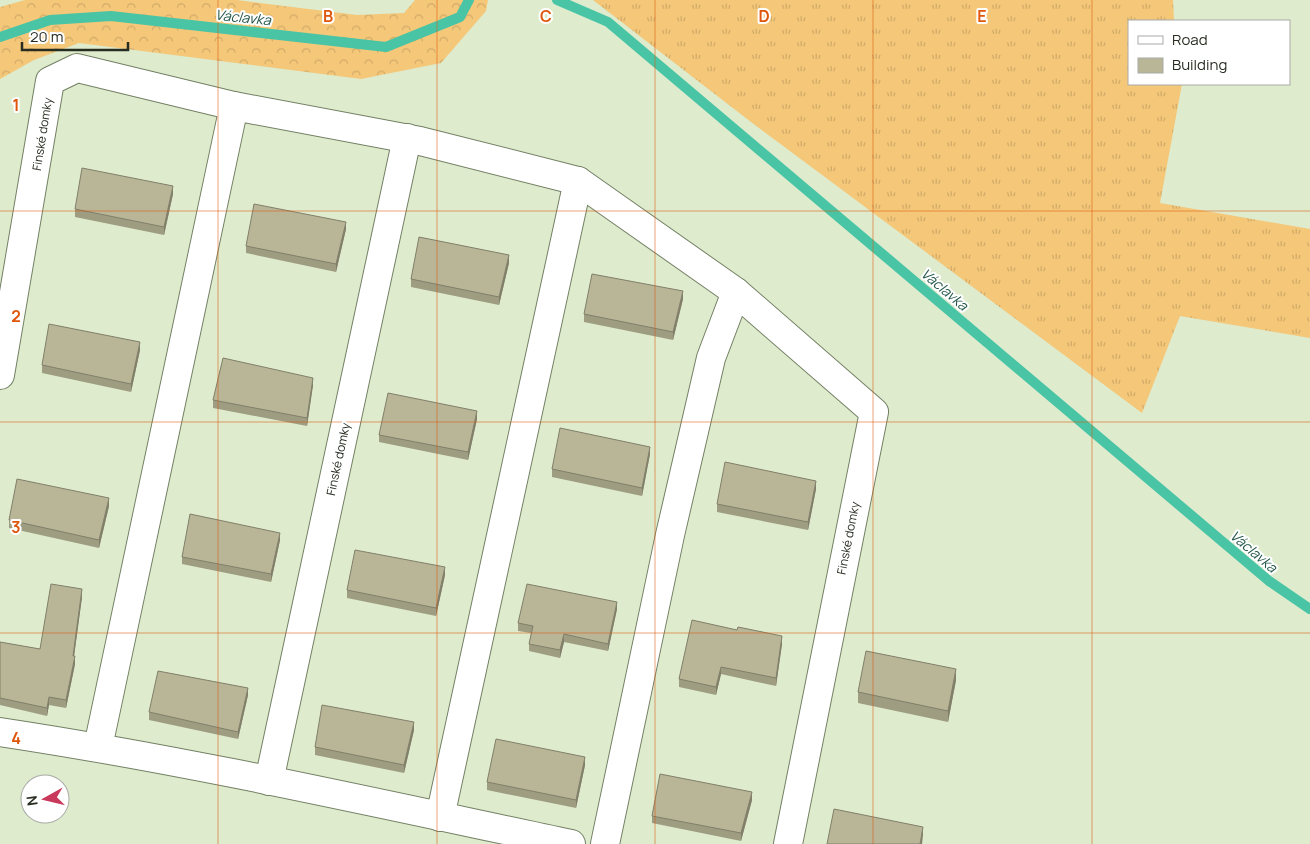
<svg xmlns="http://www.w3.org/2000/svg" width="1310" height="844" font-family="Manrope,sans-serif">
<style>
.grass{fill:url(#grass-tufts)}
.forest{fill:url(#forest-crowns)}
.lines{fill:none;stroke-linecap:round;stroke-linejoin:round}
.stream{stroke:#49c5a6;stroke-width:10}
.street-casing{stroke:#748065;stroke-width:30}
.street{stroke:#fff;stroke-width:28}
.wall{fill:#9e9d82}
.shaded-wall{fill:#817f6a}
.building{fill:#b8b697;stroke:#817f6a}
.grid{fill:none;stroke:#de570d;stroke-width:1;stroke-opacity:0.55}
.labels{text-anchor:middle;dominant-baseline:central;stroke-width:4;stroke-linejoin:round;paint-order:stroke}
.street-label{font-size:12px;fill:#282d22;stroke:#fff}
.water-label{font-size:14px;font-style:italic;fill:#25584a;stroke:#fff}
.grid-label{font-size:16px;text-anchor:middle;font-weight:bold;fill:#de570d;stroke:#fff;stroke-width:4;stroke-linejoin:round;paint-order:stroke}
</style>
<defs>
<pattern id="grass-tufts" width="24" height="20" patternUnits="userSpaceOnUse" patternTransform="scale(1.25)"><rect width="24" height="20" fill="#f4c779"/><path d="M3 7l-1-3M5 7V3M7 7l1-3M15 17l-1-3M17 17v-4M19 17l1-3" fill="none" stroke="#d1ab68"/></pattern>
<pattern id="forest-crowns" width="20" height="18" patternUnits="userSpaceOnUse" patternTransform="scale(1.25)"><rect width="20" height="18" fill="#f4c779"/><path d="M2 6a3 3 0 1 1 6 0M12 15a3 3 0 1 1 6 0" fill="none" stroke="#d1ab68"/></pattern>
</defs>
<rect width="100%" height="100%" fill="#deebcd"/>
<path class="grass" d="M593 0H1173L1174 21H1129V84H1182L1160 203 1310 229V338L1180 316 1142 413 751 122Z"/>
<path class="forest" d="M25 0H237L357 15 404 13 415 0H488L486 11 441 63 361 79 79 43 34 60 0 79V7Z"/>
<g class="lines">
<g class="stream">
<path d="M557 0 608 22 1269 581 1310 609"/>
<path d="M0 37 50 20 111 16 386 47 460 17 469 0"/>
</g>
<g class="street-casing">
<g id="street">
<path d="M0 375 50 81 77 68 234 106"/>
<path d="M0 732C192 761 381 804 571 844"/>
<path d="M98 747 234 106 420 141 578 181 736 292 874 412 788 844"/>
<path d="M269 781 407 138"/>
<path d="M440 817 578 181"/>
<path d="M605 844 670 535 711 358 736 292"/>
</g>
</g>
<use href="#street" class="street"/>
</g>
<g class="wall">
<path d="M173 194 164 235 75 217V209Z"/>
<path d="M346 229 336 272 246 253V246Z"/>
<path d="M509 263 499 305 411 287V279Z"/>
<path d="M683 299 673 340 584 322V314Z"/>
<path d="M140 350 131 392 42 373V365Z"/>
<path d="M313 385 307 426 213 408V400Z"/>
<path d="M477 419 468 460 379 442V435Z"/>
<path d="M650 454 642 496 552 477V469Z"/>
<path d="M816 489 808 530 717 512V504Z"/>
<path d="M109 506 99 548 9 528V520Z"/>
<path d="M280 540 271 582 182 564V557Z"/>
<path d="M445 575 436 616 347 598V590Z"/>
<path d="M82 597 74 656 75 664 66 708 49 705 47 716 0 705V642L40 649Z"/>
<path d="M617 609 608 651 564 642 560 658 529 651V644L531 633 518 631V623Z"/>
<path d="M782 644 776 686 721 674 716 695 679 687V679Z"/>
<path d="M956 680 948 722 858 703V692Z"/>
<path d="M248 695 238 739 149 720V712Z"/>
<path d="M414 730 404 773 315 755V747Z"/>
<path d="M585 765 576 808 487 790V782Z"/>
<path d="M752 800 741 841 652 823V816Z"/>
</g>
<g class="shaded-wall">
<path d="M173 186V194L164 235V227Z"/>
<path d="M346 222V229L336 272V264Z"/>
<path d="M509 255V263L499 305V297Z"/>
<path d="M683 291V299L673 340V332Z"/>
<path d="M140 342V350L131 392V384Z"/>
<path d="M313 378V385L307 426V418Z"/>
<path d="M477 411V419L468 460V452Z"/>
<path d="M650 447V454L642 496V488Z"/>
<path d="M816 481V489L808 530V522Z"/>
<path d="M109 498V506L99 548V540Z"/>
<path d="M280 533V540L271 582V574Z"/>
<path d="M445 567V575L436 616V608Z"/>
<path d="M82 589V597L73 664V656Z"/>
<path d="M617 602V609L608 651V644Z"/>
<path d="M564 634V642L560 658V650Z"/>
<path d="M782 636V644L776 686V678Z"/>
<path d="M75 656V664L66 708V700Z"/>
<path d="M721 667V674L716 695V687Z"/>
<path d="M956 669V680L948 722V711Z"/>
<path d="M248 688V695L238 739V732Z"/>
<path d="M49 697V705L47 716V708Z"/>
<path d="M414 722V730L404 773V765Z"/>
<path d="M585 757V765L576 808V800Z"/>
<path d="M752 792V800L741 841V833Z"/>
<path d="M923 827V835L922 844H920Z"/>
</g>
<g class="building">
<path d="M82 168 173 186 164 227 75 209Z"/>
<path d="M254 204 346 222 336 264 246 246Z"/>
<path d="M419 237 509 255 499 297 411 279Z"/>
<path d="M592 274 683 291 673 332 584 314Z"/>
<path d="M49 324 140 342 131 384 42 365Z"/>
<path d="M223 358 313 378 307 418 213 400Z"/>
<path d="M388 393 477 411 468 452 379 435Z"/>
<path d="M560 428 650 447 642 488 552 469Z"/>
<path d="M725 462 816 481 808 522 717 504Z"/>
<path d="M17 479 109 498 99 540 9 520Z"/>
<path d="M190 514 280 533 271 574 182 557Z"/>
<path d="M355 550 445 567 436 608 347 590Z"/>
<path d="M51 584 82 589 73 656H75L66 700 49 697 47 708 0 698V642L40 649Z"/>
<path d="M527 584 617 602 608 644 564 634 560 650 529 644 533 626 518 623Z"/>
<path d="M692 620 737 630 738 627 782 636 776 678 721 667 716 687 679 679Z"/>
<path d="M866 651 956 669 948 711 858 692Z"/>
<path d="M158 671 248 688 238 732 149 712Z"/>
<path d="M322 705 414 722 404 765 315 747Z"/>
<path d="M496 739 585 757 576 800 487 782Z"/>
<path d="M660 774 752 792 741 833 652 816Z"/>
<path d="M834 809 923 827 920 844H827Z"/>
</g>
<path class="grid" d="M218 0V844M437 0V844M655 0V844M873 0V844M1092 0V844M0 211H1310M0 422H1310M0 633H1310"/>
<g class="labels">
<g class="street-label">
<text transform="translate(42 134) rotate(-81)">Finské domky</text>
<text transform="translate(338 459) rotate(-78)">Finské domky</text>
<text transform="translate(848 538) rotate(-79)">Finské domky</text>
</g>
<g class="water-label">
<text transform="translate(243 17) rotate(6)">Václavka</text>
<text transform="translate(945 289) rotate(40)">Václavka</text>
<text transform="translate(1254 551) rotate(40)">Václavka</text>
</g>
</g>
<g class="grid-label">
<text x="328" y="22">B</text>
<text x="546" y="22">C</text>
<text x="764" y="22">D</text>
<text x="982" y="22">E</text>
<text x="16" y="111">1</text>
<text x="16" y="322">2</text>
<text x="16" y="533">3</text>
<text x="16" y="744">4</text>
</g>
<rect x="1128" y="20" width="162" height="65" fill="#ffffff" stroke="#a9aba7"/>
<rect x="1138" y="36" width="25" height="8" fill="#ffffff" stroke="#a9aba7"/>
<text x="1172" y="45" font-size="15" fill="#282d22">Road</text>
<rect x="1138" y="58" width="25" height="15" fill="#b8b697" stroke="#a9aba7"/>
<text x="1172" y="70" font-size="15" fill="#282d22">Building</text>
<g transform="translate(45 799) rotate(262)"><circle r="24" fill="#ffffff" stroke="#a9aba7"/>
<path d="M0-4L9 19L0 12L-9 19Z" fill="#c8395c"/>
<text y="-8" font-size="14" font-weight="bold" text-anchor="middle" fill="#282d22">N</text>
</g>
<path d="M22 42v8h106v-8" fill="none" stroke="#282d22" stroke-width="2.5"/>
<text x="30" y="42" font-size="15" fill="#282d22" stroke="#ffffff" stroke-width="4" paint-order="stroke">20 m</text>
</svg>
